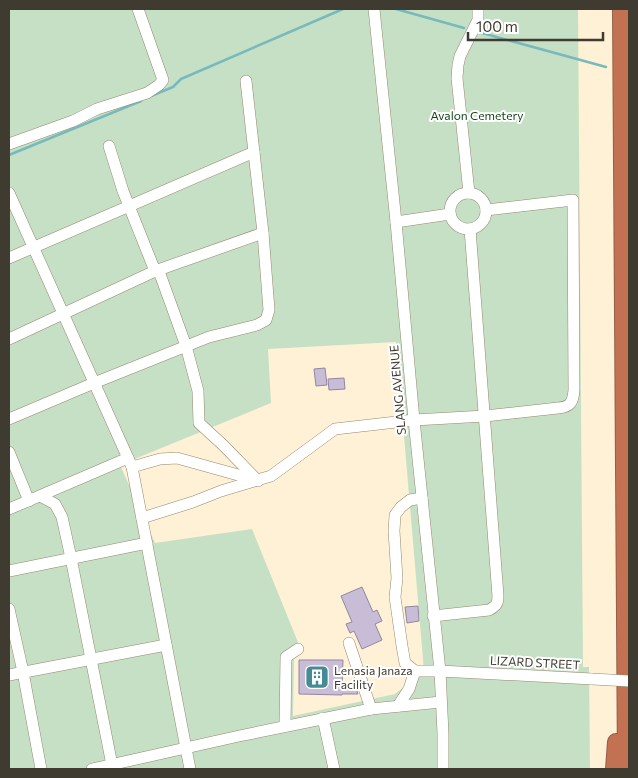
<svg xmlns="http://www.w3.org/2000/svg" width="638" height="778" font-family="Commissioner,sans-serif">
<style>
.green{fill:#c6e0c5;fill-rule:evenodd}
.lines{fill:none;stroke-linecap:round;stroke-linejoin:round}
.stream{stroke:#78b9bd;stroke-width:2.5}
.building{fill:#c8bcd7;stroke:#9387a1}
.minor-casing{stroke:#94886f;stroke-width:12}
.highway-casing{stroke:#955e47;stroke-width:18}
.minor{stroke:#fff;stroke-width:11}
.highway{stroke:#c37153;stroke-width:16}
.minor-bridge-casing{stroke:#94886f;stroke-width:12;stroke-linecap:butt}
.minor-bridge{stroke:#fff;stroke-width:11}
.labels{text-anchor:middle;dominant-baseline:central;stroke-width:4;stroke-linejoin:round;paint-order:stroke}
.park-label{font-size:12px;fill:#114615;stroke:#fff}
.street-label{font-size:12px;fill:#403b30;stroke:#fff}
.poi-label{font-size:12px;fill:#403b30;stroke:#fff;text-anchor:start}
</style>
<rect width="100%" height="100%" fill="#fef1d5"/>
<path class="green" d="M9 9H578L583 667H589L590 769H9ZM396 342 424 671 395 694 293 716 294 657 302 652 252 529 155 543 120 465 271 403 268 349Z"/>
<g class="lines">
<g class="stream">
<path d="M396 9 464 28"/>
<path d="M482 33 606 67"/>
<path d="M151 96 173 87 181 79 343 9"/>
<path d="M9 155 141 101"/>
</g>
</g>
<g class="building">
<path d="M325 368 327 385 316 386 314 369Z"/>
<path d="M344 378 345 389 329 390 328 379Z"/>
<path d="M362 587 373 612 377 610 382 621 375 624 382 640 362 649 354 631 350 633 346 624 352 622 341 596Z"/>
<path d="M418 606 419 621 407 623 405 607Z"/>
<path d="M299 660H343L342 686H355L358 694H342V695L299 694Z"/>
</g>
<g class="lines">
<g class="minor-casing">
<g id="minor">
<path d="M374 9 396 222 414 420 440 671 443 734V769"/>
<path d="M9 144 73 121 97 109 147 93 159 85 163 80 138 9"/>
<path d="M109 146 123 191 155 271 160 274 186 346 198 391 199 423 223 445 258 481"/>
<path d="M9 193 132 467 190 769"/>
<path d="M469 193 457 78 458 65 460 56 478 20V9"/>
<circle cx="468" cy="211" r="18"/>
<path d="M396 222 450 214"/>
<path d="M9 258 254 152"/>
<path d="M9 339 155 271 263 233"/>
<path d="M9 419 94 383 209 337 257 325 266 320 269 310 263 233 246 81"/>
<path d="M9 452 29 501"/>
<path d="M132 467 160 459 177 458 256 480"/>
<path d="M40 496 55 504 62 517 71 558 112 765"/>
<path d="M422 498 410 500 401 507 395 515 394 531 397 578 395 597 402 646 405 663 415 671H440L592 679"/>
<path d="M9 509 128 458"/>
<path d="M142 518 193 502 221 491 271 476 335 429 414 420 485 416 558 408C570 407 573 403 574 390L573 200 486 210"/>
<path d="M9 571 147 543"/>
<path d="M9 609 23 672 41 769"/>
<path d="M433 616 489 610C496 606 498 604 498 596L470 229"/>
<path d="M349 643 371 709"/>
<path d="M9 675 166 645"/>
<path d="M398 706 409 689 415 671"/>
<path d="M323 718 334 769"/>
<path d="M285 726 286 657 298 649"/>
<path d="M92 769 239 736 371 709 441 702"/>
</g>
</g>
<g class="highway-casing">
<g id="highway">
<path d="M621 9 626 769"/>
<path d="M614 769 616 742"/>
</g>
</g>
<use href="#minor" class="minor"/>
<use href="#highway" class="highway"/>
<g class="minor-bridge-casing">
<path id="minor-bridge" d="M592 679 629 681"/>
</g>
<use href="#minor-bridge" class="minor-bridge"/>
</g>
<defs>
<g id="building-square" transform="scale(1.25)"><rect x="-9" y="-9" width="18" height="18" rx="4" fill="#458b96" stroke="#fff"/><path d="M-4-6H4V6H1V3H-1V6H-4ZM-2.5-4.3h1.7v1.8h-1.7ZM.8-4.3h1.7v1.8H.8ZM-2.5-1h1.7V.8h-1.7ZM.8-1h1.7V.8H.8Z" fill="#fff"/></g>
</defs>
<g fill-rule="evenodd">
<use href="#building-square" x="317" y="677"/>
</g>
<g class="labels">
<g class="park-label">
<text x="477" y="115">Avalon Cemetery</text>
</g>
<g class="street-label">
<text transform="translate(397 390) rotate(-95)">SLANG AVENUE</text>
<text transform="translate(535 662) rotate(3)">LIZARD STREET</text>
</g>
<g class="poi-label">
<text x="334" y="670">Lenasia Janaza<tspan x="334" dy="14">Facility</tspan></text>
</g>
</g>
<rect width="638" height="778" fill="none" stroke="#403b30" stroke-width="20"/>
<path d="M468 32v8h135v-8" fill="none" stroke="#403b30" stroke-width="2.5"/>
<text x="476" y="32" font-size="15" fill="#403b30" stroke="#ffffff" stroke-width="4" paint-order="stroke">100 m</text>
</svg>
